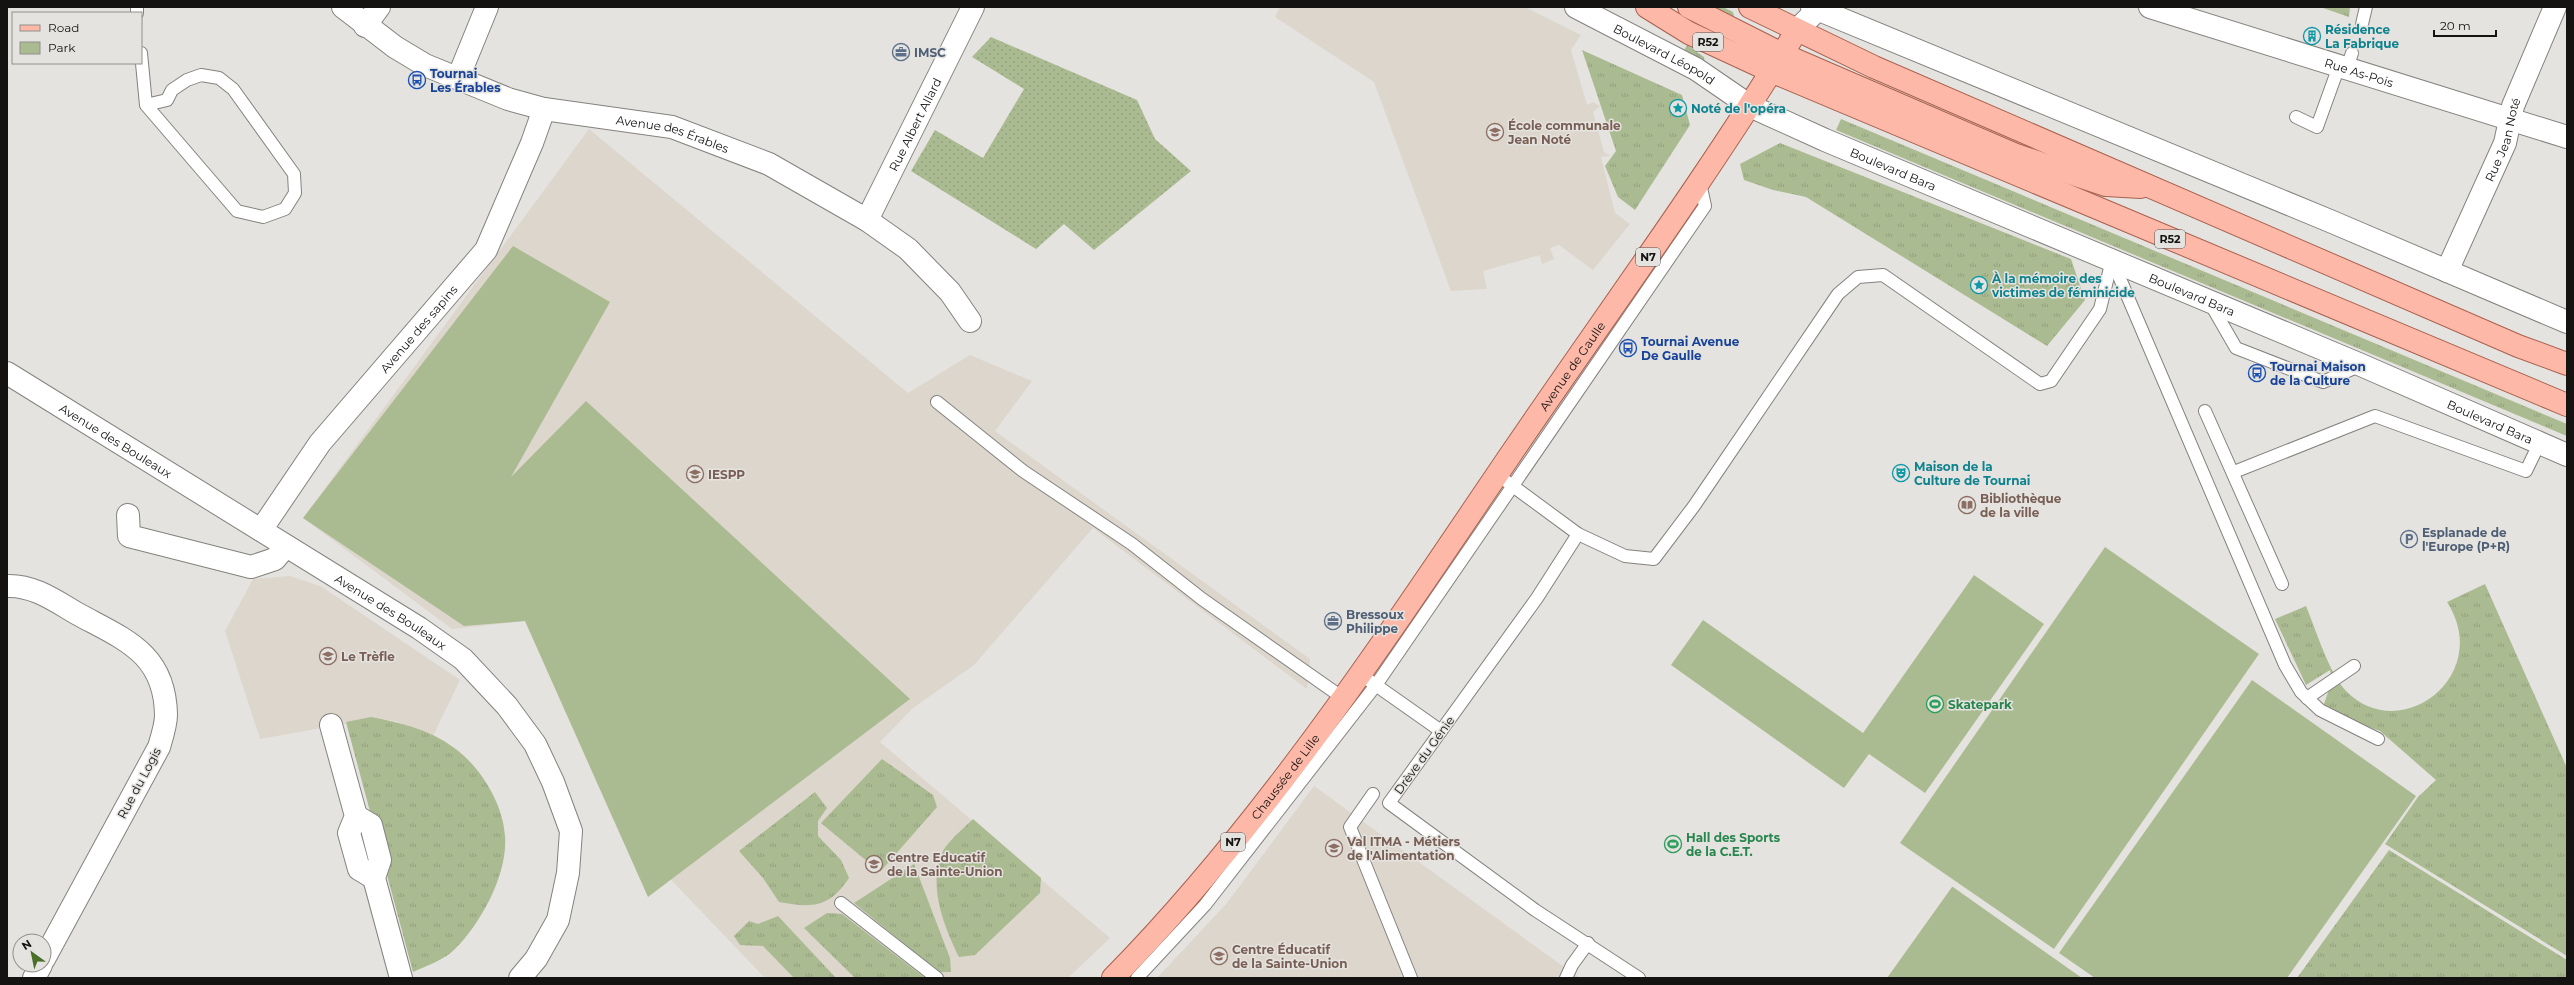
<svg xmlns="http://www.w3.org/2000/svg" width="2574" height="985" font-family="Montserrat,sans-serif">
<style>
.built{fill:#dcd6cc}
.grass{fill:url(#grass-tufts)}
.park{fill:#abbb91}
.garden{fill:url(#garden-dots)}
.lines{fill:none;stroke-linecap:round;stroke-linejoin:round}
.service-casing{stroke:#84827f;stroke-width:14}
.minor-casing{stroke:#84827f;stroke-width:24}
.tertiary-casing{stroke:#84827f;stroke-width:24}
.primary-casing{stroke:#aa604e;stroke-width:24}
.service{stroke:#fff;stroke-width:12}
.minor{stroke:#fff;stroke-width:22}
.tertiary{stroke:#fff;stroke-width:22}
.primary{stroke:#fdb8a8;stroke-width:22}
.labels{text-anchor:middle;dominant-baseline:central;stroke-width:3;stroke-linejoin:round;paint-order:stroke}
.shield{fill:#e5e3df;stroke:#535150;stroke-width:1}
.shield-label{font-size:11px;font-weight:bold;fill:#141312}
.culture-label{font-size:12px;font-weight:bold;fill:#0d838f;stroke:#e5e3df;text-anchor:start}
.service-label{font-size:12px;font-weight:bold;fill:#4e5e75;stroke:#e5e3df;text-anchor:start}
.street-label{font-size:12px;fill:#141312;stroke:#e5e3df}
.transit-label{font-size:12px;font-weight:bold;fill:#164399;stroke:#e5e3df;text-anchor:start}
.education-label{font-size:12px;font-weight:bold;fill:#785e54;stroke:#e5e3df;text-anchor:start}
.leisure-label{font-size:12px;font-weight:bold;fill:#27864d;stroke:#e5e3df;text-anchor:start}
</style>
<defs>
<pattern id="grass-tufts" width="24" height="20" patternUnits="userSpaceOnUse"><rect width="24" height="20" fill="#abbb91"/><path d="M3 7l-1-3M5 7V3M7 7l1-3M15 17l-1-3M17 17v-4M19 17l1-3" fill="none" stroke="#92a07c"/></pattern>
<pattern id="garden-dots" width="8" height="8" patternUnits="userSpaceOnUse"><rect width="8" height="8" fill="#abbb91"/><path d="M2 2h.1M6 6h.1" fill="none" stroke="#92a07c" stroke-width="1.8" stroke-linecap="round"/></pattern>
</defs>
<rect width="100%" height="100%" fill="#e5e3df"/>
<g class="built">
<path d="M1280 7H1525L1581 35 1571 50 1587 105 1593 102 1600 106 1593 112 1604 152 1611 156 1601 157 1615 213 1630 224 1593 270 1559 245 1550 248 1554 259 1542 264 1540 255 1483 271 1487 289 1451 291 1374 82 1275 17Z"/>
<path d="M589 129 908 393 970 355 1032 381 995 431 1310 659 1307 689 1093 528 974 665 913 708 880 742 1110 938 1068 978H765L613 819 525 621 452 629 303 518Z"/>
<path d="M290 576 322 587 460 680 433 736 395 721 377 718 260 739 225 631 253 579Z"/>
<path d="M1314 786 1550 957 1580 978H1157L1227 903Z"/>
</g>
<g class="grass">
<path d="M1716 7H1723L1733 12 1735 20 1713 12Z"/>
<path d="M2323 7H2350L2349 17 2323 8Z"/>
<path d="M1687 45 1704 57 1705 63 1682 55Z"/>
<path d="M1582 50 1682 95 1690 125 1635 210 1618 197 1605 166 1616 151Z"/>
<path d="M1841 119 2567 424V436L1836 130Z"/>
<path d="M1780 143 2071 259 2085 300 2047 346 1806 197 1773 190 1744 180 1740 164Z"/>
<path d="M2485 584 2567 768V956L2385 844 2418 797 2436 780 2380 731 2332 714 2324 704 2332 681 2330 670 2306 685 2275 619 2306 606C2316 630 2329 673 2346 691 2401 747 2494 675 2447 602Z"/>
<path d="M371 717C399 722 430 730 453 747 480 766 503 803 505 836 508 874 481 923 455 949 444 960 426 966 413 972L346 722Z"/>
<path d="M882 759 933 795 937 807 880 872 821 823Z"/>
<path d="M815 792 827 808 818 821V836L841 860 849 878C829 908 813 908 779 902L763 878 739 851Z"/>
<path d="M973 819 1041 878 1040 893 975 955 959 957C944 927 927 884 943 851 949 840 964 828 973 819Z"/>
<path d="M2389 850 2567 960V978H2297Z"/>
<path d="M914 864 950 958 951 972H939L854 903Z"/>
<path d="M827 913 842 914 925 978H855L804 928Z"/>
<path d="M778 916 836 978H794L763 946 740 945 734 936 749 921 758 924Z"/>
</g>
<g class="park">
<path d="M513 246 610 302 511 477 586 401 910 699 648 897 525 621 464 626 303 518Z"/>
<path d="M2105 547 2259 654 2054 949 1900 843Z"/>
<path d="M1974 575 2044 624 1925 793 1869 754 1844 788 1671 665 1703 620 1863 733Z"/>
<path d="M2252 680 2416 796 2287 978H2095L2059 953Z"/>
<path d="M1952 887H1953L2082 978H1887Z"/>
</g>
<path class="garden" d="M991 37 1137 100 1155 139 1191 171 1094 250 1064 224 1036 249 911 171 935 130 983 158 1024 89 972 57Z"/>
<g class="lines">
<g class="service-casing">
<g id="service">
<path d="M137 7V13"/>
<path d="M2362 24 2366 7"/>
<path d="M141 53 146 105 237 211 263 217 285 209 295 193 294 174 233 89 219 78 201 75 187 80 172 90 167 100 146 105"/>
<path d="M2347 68 2352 53"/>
<path d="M2296 117 2317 127 2339 66"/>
<path d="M2112 260 2285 665 2301 692 2320 710 2378 739"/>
<path d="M2210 303 2236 348 2323 382 2361 365"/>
<path d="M937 402 1023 471 1132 544 1202 599 1343 698"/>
<path d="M2205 411 2282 584"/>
<path d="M2234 472 2375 416 2526 471 2539 444"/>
<path d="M1506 481 1578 534 1625 556 1654 559 1694 506 1838 294 1858 277 1883 275 2040 384 2051 381 2100 309 2112 260"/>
<path d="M1578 534 1537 598 1389 803 1535 910 1639 978"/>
<path d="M1360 674 1441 731"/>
<path d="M2307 698 2354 666"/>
<path d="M1373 794 1350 827 1411 978"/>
<path d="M841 903 937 978"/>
<path d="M1137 978 1205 905 1376 685 1705 206 1700 183"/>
<path d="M1566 978 1572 965 1588 943"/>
</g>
</g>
<g class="minor-casing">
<g id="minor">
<path id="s1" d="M343 7 395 47 425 65 508 99 544 109 672 127 769 164 867 220 908 249 950 292 970 321"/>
<path id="s2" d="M1576 7 1696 69 1750 106 1825 140 2361 365 2567 455"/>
<path d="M1812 7 2330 221 2567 322"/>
<path id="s3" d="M2150 7 2567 137"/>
<path d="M365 26 379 7"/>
<path d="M458 78 487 7"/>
<path id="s4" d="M867 220 973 7"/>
<path id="s5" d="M2447 271 2505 143 2513 106 2555 7"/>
<path id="s6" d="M7 373 419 628 463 659 507 706 535 744 553 782 571 831 568 873 558 920 536 959 520 978"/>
<path d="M128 515 129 536 251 567 275 559 286 546"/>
<path id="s7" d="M261 530 320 443 486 250 532 143 544 109"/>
<path d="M7 586C33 585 54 600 76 613 123 639 165 652 166 715 166 725 162 737 159 747L44 959"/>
<path d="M331 725 356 816 349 833 359 869 374 878"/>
<path d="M356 816 371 825 380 860 374 878 401 978"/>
<path d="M34 978 41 965"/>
</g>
</g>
<g class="tertiary-casing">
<path id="tertiary" d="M1797 30 1820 7"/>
</g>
<g class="primary-casing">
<g id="primary">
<path d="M1647 7 1689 33 1773 72 2567 405"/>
<path d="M1689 7 1782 54 2016 155 2106 185 2141 187"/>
<path d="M1750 7 1874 67 2518 346 2567 364"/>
<path id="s8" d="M1113 978C1267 821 1388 635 1511 454 1607 313 1708 176 1797 30"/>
</g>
</g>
<use href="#service" class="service"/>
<use href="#minor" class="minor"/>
<use href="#tertiary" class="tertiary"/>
<use href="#primary" class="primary"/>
</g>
<defs>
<g id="building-ring" transform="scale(0.9)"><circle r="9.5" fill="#e5e3df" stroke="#0f9aa8" stroke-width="1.5"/><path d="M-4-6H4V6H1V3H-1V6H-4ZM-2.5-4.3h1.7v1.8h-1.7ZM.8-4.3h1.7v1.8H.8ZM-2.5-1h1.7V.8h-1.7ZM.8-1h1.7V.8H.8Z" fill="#0f9aa8"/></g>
<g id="office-ring" transform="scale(0.9)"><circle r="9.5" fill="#e5e3df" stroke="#5c6f8a" stroke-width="1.5"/><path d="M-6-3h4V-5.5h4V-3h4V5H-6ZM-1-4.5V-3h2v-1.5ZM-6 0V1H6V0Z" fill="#5c6f8a"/></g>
<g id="bus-ring" transform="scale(0.9)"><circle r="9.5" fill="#e5e3df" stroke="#1a4fb4" stroke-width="1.5"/><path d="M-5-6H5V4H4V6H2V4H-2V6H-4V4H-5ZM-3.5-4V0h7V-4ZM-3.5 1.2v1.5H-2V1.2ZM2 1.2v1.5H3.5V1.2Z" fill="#1a4fb4"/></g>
<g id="sight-ring" transform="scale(0.9)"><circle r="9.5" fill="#e5e3df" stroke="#0f9aa8" stroke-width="1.5"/><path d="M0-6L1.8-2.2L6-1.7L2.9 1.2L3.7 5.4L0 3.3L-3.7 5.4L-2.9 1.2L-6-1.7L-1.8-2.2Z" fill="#0f9aa8"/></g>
<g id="school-ring" transform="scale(0.9)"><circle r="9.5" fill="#e5e3df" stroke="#8d6e63" stroke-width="1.5"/><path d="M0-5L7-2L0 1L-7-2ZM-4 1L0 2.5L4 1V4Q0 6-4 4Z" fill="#8d6e63"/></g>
<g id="theatre-ring" transform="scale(0.9)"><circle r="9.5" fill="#e5e3df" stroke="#0f9aa8" stroke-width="1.5"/><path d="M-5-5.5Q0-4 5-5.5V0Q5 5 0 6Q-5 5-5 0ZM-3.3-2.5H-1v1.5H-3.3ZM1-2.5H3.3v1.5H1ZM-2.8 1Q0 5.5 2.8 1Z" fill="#0f9aa8"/></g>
<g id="library-ring" transform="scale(0.9)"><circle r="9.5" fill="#e5e3df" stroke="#8d6e63" stroke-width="1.5"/><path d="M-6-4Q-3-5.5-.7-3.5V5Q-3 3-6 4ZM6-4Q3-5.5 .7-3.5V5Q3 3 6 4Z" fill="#8d6e63"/></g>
<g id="parking-ring" transform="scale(0.9)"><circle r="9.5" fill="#e5e3df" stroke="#5c6f8a" stroke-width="1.5"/><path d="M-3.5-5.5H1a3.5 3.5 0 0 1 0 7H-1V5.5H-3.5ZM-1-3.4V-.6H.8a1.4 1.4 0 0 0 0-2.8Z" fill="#5c6f8a"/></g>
<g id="stadium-ring" transform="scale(0.9)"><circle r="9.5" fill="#e5e3df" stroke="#2e9e5b" stroke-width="1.5"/><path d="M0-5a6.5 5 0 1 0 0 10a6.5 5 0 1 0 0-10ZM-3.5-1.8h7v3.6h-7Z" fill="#2e9e5b"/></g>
</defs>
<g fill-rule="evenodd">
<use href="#building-ring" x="2312" y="36"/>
<use href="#office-ring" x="901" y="52"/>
<use href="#bus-ring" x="417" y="80"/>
<use href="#sight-ring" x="1678" y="108"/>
<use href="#school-ring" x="1495" y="132"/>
<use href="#sight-ring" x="1979" y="285"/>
<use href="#bus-ring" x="1628" y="348"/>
<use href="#bus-ring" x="2257" y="373"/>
<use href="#theatre-ring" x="1901" y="473"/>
<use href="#school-ring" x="695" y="474"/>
<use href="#library-ring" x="1967" y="505"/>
<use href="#parking-ring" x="2409" y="539"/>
<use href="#office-ring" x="1333" y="621"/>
<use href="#school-ring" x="328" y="656"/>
<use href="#stadium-ring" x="1935" y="704"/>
<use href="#stadium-ring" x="1673" y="844"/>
<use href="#school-ring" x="1334" y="848"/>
<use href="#school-ring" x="874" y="864"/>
<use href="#school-ring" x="1219" y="956"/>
</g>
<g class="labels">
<g class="shield">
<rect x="1693" y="33" width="30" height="18" rx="3"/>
<rect x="2155" y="230" width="30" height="18" rx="3"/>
<rect x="1636" y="248" width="24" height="18" rx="3"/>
<rect x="1221" y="833" width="24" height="18" rx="3"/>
</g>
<g class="shield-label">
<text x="1708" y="42">R52</text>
<text x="2170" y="239">R52</text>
<text x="1648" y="257">N7</text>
<text x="1233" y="842">N7</text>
</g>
<g class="culture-label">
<text x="2325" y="29">Résidence<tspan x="2325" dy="14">La Fabrique</tspan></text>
<text x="1691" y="108">Noté de l'opéra</text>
<text x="1992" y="278">À la mémoire des<tspan x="1992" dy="14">victimes de féminicide</tspan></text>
<text x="1914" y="466">Maison de la<tspan x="1914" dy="14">Culture de Tournai</tspan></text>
</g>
<g class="service-label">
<text x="914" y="52">IMSC</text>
<text x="2422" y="532">Esplanade de<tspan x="2422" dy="14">l'Europe (P+R)</tspan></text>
<text x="1346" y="614">Bressoux<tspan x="1346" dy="14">Philippe</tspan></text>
</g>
<g class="street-label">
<text stroke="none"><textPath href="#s2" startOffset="100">Boulevard Léopold</textPath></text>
<text stroke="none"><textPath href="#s3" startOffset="219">Rue As-Pois</textPath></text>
<text stroke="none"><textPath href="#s4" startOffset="107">Rue Albert Allard</textPath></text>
<text stroke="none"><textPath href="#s1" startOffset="359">Avenue des Érables</textPath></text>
<text stroke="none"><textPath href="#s5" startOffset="143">Rue Jean Noté</textPath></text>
<text stroke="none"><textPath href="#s2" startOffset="357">Boulevard Bara</textPath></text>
<text stroke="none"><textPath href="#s2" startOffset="681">Boulevard Bara</textPath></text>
<text stroke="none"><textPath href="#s7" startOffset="256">Avenue des sapins</textPath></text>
<text stroke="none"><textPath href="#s8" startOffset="766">Avenue de Gaulle</textPath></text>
<text stroke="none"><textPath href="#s2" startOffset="1005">Boulevard Bara</textPath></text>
<text stroke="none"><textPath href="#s6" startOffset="128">Avenue des Bouleaux</textPath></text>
<text stroke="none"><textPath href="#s6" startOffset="452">Avenue des Bouleaux</textPath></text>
<text transform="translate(1424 755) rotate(-54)">Drève du Génie</text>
<text stroke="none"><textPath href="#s8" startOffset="265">Chaussée de Lille</textPath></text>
<text transform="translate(139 783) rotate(-62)">Rue du Logis</text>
</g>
<g class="transit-label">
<text x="430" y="73">Tournai<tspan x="430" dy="14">Les Érables</tspan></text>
<text x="1641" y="341">Tournai Avenue<tspan x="1641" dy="14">De Gaulle</tspan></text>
<text x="2270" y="366">Tournai Maison<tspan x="2270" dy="14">de la Culture</tspan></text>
</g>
<g class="education-label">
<text x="1508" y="125">École communale<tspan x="1508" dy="14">Jean Noté</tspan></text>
<text x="708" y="474">IESPP</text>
<text x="1980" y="498">Bibliothèque<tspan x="1980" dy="14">de la ville</tspan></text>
<text x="341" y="656">Le Trèfle</text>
<text x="1347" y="841">Val ITMA - Métiers<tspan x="1347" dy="14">de l'Alimentation</tspan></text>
<text x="887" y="857">Centre Educatif<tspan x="887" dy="14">de la Sainte-Union</tspan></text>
<text x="1232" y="949">Centre Éducatif<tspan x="1232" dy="14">de la Sainte-Union</tspan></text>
</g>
<g class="leisure-label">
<text x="1948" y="704">Skatepark</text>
<text x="1686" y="837">Hall des Sports<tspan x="1686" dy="14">de la C.E.T.</tspan></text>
</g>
</g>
<rect width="2574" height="985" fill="none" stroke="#141312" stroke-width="16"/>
<rect x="12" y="12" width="130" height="52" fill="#e5e3df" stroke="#91908d"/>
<rect x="20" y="25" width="20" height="6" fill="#fdb8a8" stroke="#91908d"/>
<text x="48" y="32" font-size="12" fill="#141312">Road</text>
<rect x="20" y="42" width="20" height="12" fill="#abbb91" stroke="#91908d"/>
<text x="48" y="52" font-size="12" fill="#141312">Park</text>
<g transform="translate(32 953) rotate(327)"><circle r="19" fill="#e5e3df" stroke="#91908d"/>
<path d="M0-3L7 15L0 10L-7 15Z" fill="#4a702a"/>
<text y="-6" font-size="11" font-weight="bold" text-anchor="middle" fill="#141312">N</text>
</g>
<path d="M2434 30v6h62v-6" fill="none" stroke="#141312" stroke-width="2"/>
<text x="2440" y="30" font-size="12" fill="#141312" stroke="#e5e3df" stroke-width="3" paint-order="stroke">20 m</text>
</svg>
